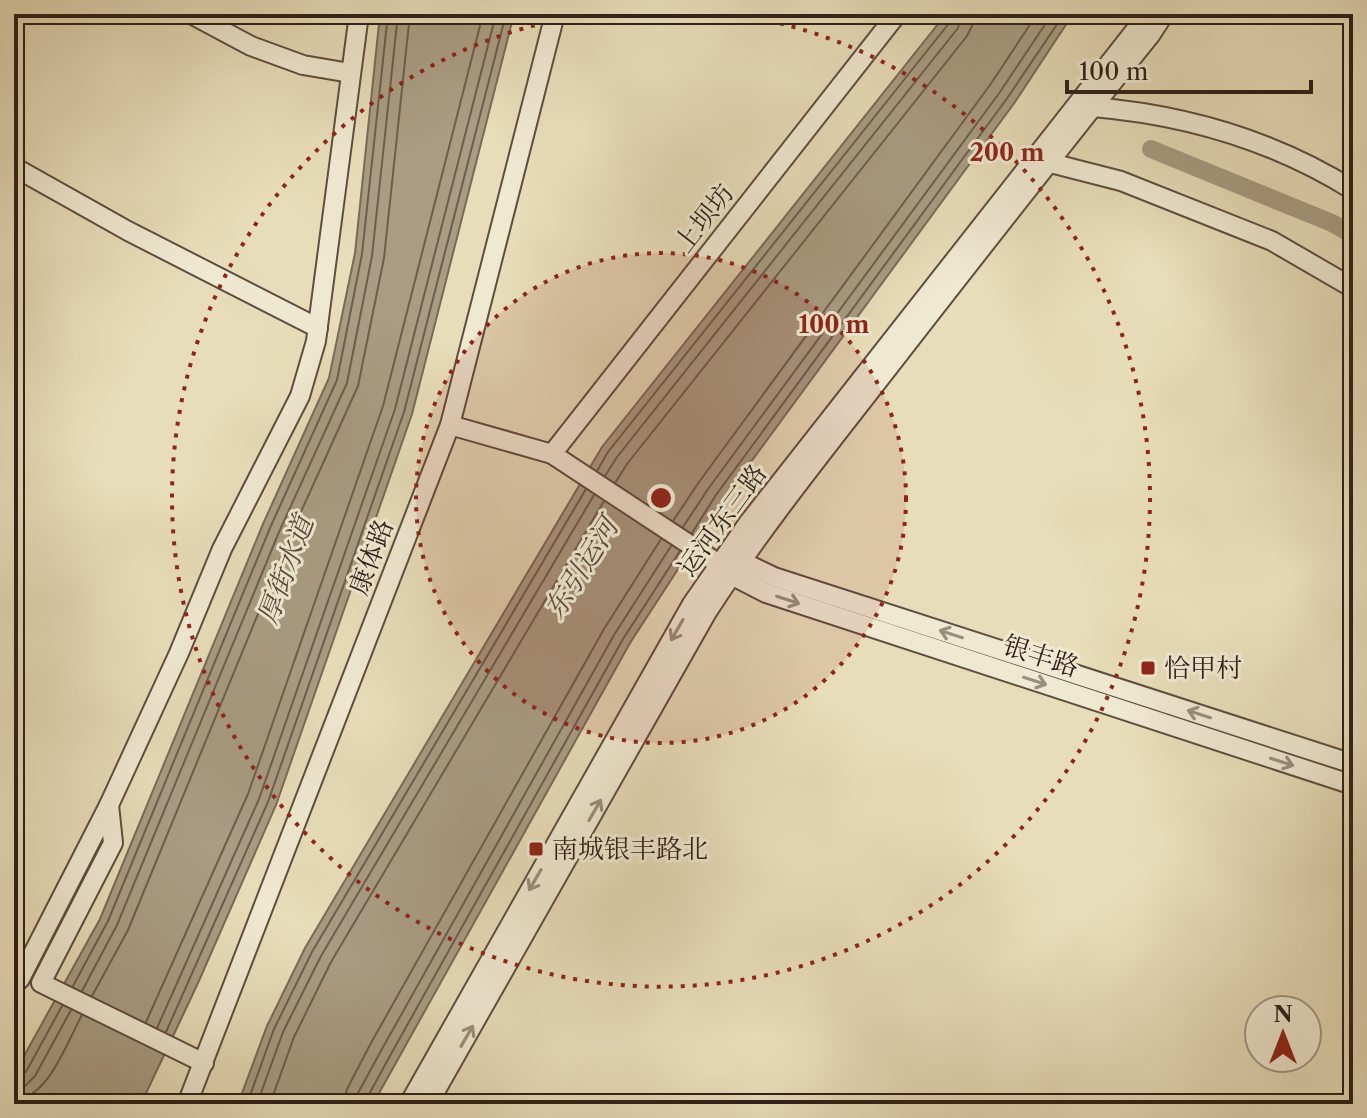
<svg xmlns="http://www.w3.org/2000/svg" width="1367" height="1118" font-family="'Libre Caslon Text','Noto Serif SC',serif">
<style>
.water{fill:#a99c83;stroke:#796a58;stroke-width:2}
.lines{fill:none;stroke-linecap:round;stroke-linejoin:round}
.shore{stroke:#6c5e4e;stroke-width:2}
.canal{stroke:#a99c83;stroke-width:18}
.minor-casing{stroke:#5e4e40;stroke-width:22}
.minor{stroke:#f0e9d2;stroke-width:18}
.oneway{stroke:#9a8e7e}
.ring{fill:none;stroke:#8f2418;stroke-width:4;stroke-dasharray:4 8}
.poi-dot{fill:#8f2418;stroke:#f0e9d2;stroke-width:3}
.labels{text-anchor:middle;dominant-baseline:central;stroke-width:6;stroke-linejoin:round;paint-order:stroke}
.street-label{font-size:26px;fill:#301f18;stroke:#f0e9d2}
.poi-label{font-size:26px;fill:#301f18;stroke:#f0e9d2;text-anchor:start}
.water-label{font-size:28px;font-style:italic;fill:#5a4b3d;stroke:#f0e9d2}
.centre{fill:#8f2418;stroke:#f0e9d2;stroke-width:4}
.ring-label{font-size:24px;text-anchor:middle;font-weight:bold;fill:#8f2418;stroke:#f0e9d2;stroke-width:6;stroke-linejoin:round;paint-order:stroke}
</style>
<rect width="100%" height="100%" fill="#e8ddba"/>
<filter id="stains"><feTurbulence type="fractalNoise" baseFrequency=".0025" numOctaves="4"/><feColorMatrix values="0 0 0 0 .2 0 0 0 0 .09 0 0 0 0 .02 0 0 0 .5 -.17"/></filter>
<radialGradient id="worn" r=".72"><stop offset=".6" stop-color="#630" stop-opacity="0"/><stop offset="1" stop-color="#630" stop-opacity=".3"/></radialGradient>
<g class="water">
<path d="M380 14H514L412 414 276 805 198 983 141 1104H14V1074L100 919 263 524 329 378 355 253Z"/>
<path d="M946 14H1073L1015 102 723 500 630 643 373 1104H238L267 1026 305 948 602 447Z"/>
</g>
<g class="lines">
<g class="shore">
<path d="M597 471 608 452 950 22 952 14"/>
<path d="M605 476 617 457 958 28 962 14"/>
<path d="M615 483 627 464 967 36 972 26 974 14"/>
<path d="M673 521 699 482 990 85 1037 14"/>
<path d="M683 527 708 489 1000 92 1052 14"/>
<path d="M692 533 716 495 1008 97 1064 14"/>
<path d="M73 986 108 921 270 528 337 380 362 254 388 14"/>
<path d="M82 991 117 925 279 532 347 383 372 256 398 14"/>
<path d="M92 996 128 930 290 536 358 386 384 258 410 14"/>
<path d="M146 1022 248 794 383 406 483 14"/>
<path d="M157 1028 259 799 395 409 496 14"/>
<path d="M166 1032 268 802 404 412 506 14"/>
<path d="M14 1078 21 1077 27 1070 62 1006"/>
<path d="M14 1088 25 1086 35 1076 71 1010"/>
<path d="M14 1100C48 1099 67 1042 82 1015"/>
<path d="M247 1104 274 1029 312 952 586 489"/>
<path d="M257 1104 283 1032 321 956 594 495"/>
<path d="M270 1104 294 1037 331 962 604 501"/>
<path d="M344 1104 347 1089 371 1043 604 629 661 539"/>
<path d="M356 1104 358 1093 382 1049 614 635 671 546"/>
<path d="M366 1104 367 1098 391 1054 623 639 680 551"/>
</g>
<path class="canal" d="M1151 149 1332 223 1353 235"/>
<g class="minor-casing">
<g id="minor">
<path d="M191 14 251 46 303 65 350 73"/>
<path d="M1093 107C1187 115 1273 140 1353 190"/>
<path d="M1039 160 1121 181 1272 241 1353 288"/>
<path d="M14 167 128 231 318 328"/>
<path d="M450 425 552 454 719 564 731 575 766 593 1353 785"/>
<path d="M552 454 897 14"/>
<path d="M741 561 774 577 1353 764"/>
<path d="M109 805 113 843 41 983 204 1063"/>
<path d="M14 985 20 979 109 805 179 653 222 549 300 396 316 341 359 14"/>
<path d="M187 1104 450 425 555 14"/>
<path d="M409 1104 692 604 749 522 1148 14"/>
<path d="M428 1104 707 612C762 527 826 448 888 368 975 256 1062 145 1151 34L1164 14"/>
</g>
</g>
<use href="#minor" class="minor"/>
</g>
<defs><path id="oneway-shaft" d="M-6 0H5M1.5-3L5.5 0L1.5 3" fill="none" stroke-width="1.6" stroke-linecap="round" stroke-linejoin="round" transform="scale(2)"/></defs>
<g class="oneway">
<use href="#oneway-shaft" transform="translate(788 600) rotate(18)"/>
<use href="#oneway-shaft" transform="translate(677 630) rotate(120)"/>
<use href="#oneway-shaft" transform="translate(951 634) rotate(-162)"/>
<use href="#oneway-shaft" transform="translate(1035 681) rotate(18)"/>
<use href="#oneway-shaft" transform="translate(1199 714) rotate(-162)"/>
<use href="#oneway-shaft" transform="translate(1282 762) rotate(18)"/>
<use href="#oneway-shaft" transform="translate(595 810) rotate(-60)"/>
<use href="#oneway-shaft" transform="translate(535 880) rotate(120)"/>
<use href="#oneway-shaft" transform="translate(467 1036) rotate(-60)"/>
</g>
<circle cx="661" cy="498" r="245" fill="#8f2418" fill-opacity=".12"/>
<g class="ring">
<circle cx="661" cy="498" r="245"/>
<path d="M733 14A489 489 0 1 1 589 14"/>
</g>
<g class="poi-dot">
<rect x="1140" y="660" width="16" height="16" rx="4"/>
<rect x="528" y="841" width="16" height="16" rx="4"/>
</g>
<g class="labels">
<g class="street-label">
<text transform="translate(704 218) rotate(-52)">上坝坊</text>
<text transform="translate(722 520) rotate(-54)">运河东三路</text>
<text transform="translate(371 557) rotate(-69)">康体路</text>
<text transform="translate(1041 656) rotate(18)">银丰路</text>
</g>
<g class="poi-label">
<text x="1164" y="668">恰甲村</text>
<text x="552" y="849">南城银丰路北</text>
</g>
<g class="water-label">
<text transform="translate(581 568) rotate(-58)">东引运河</text>
<text transform="translate(285 570) rotate(-70)">厚街水道</text>
</g>
</g>
<circle cx="661" cy="498" r="12" class="centre"/>
<g class="ring-label">
<text x="1007" y="161">200 m</text>
<text x="834" y="333">100 m</text>
</g>
<rect width="1367" height="1118" fill="none" stroke="#e8ddba" stroke-width="48"/>
<rect x="16" y="16" width="1335" height="1086" fill="none" stroke="#301f18" stroke-width="4"/>
<rect x="24" y="24" width="1319" height="1070" fill="none" stroke="#301f18" stroke-width="2"/>
<g transform="translate(1283 1034)"><circle r="38" fill="#f0e9d2" stroke="#a39888" stroke-width="2"/>
<path d="M0-6L14 30L0 20L-14 30Z" fill="#8f2418"/>
<text y="-12" font-size="22" font-weight="bold" text-anchor="middle" fill="#301f18">N</text>
</g>
<path d="M1067 80v12h244v-12" fill="none" stroke="#301f18" stroke-width="4"/>
<text x="1079" y="80" font-size="24" fill="#301f18" stroke="#f0e9d2" stroke-width="6" paint-order="stroke">100 m</text>
<rect width="100%" height="100%" filter="url(#stains)"/>
<rect width="100%" height="100%" fill="url(#worn)"/>
</svg>
